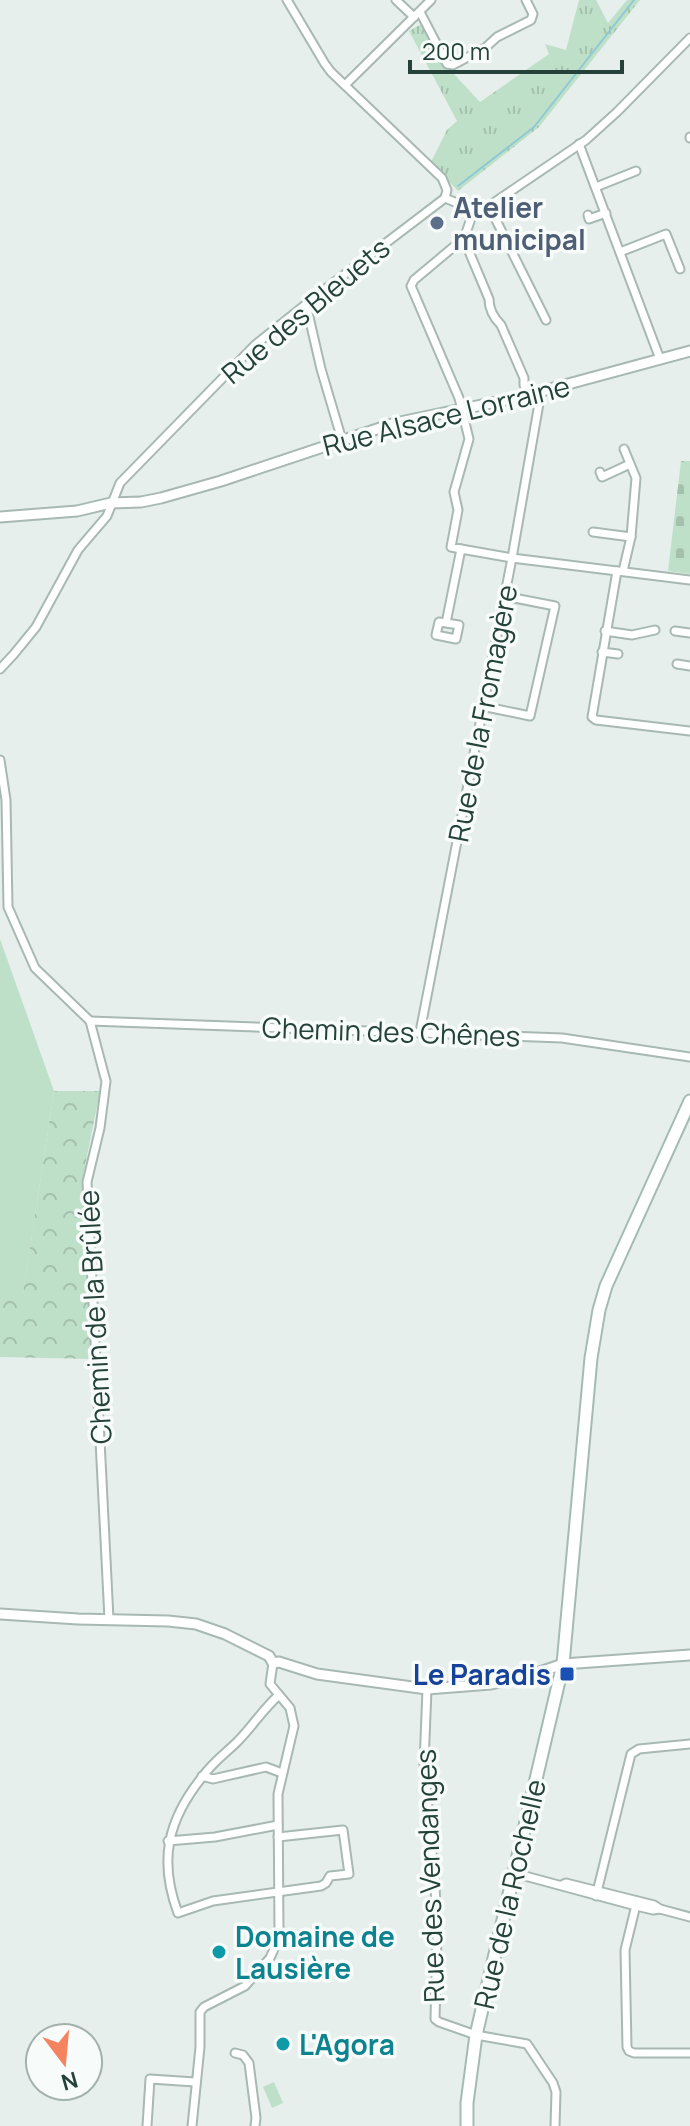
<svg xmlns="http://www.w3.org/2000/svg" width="690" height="2126" font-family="Manrope,sans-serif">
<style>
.green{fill:#bfe0c8}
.forest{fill:url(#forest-crowns)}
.cemetery{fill:url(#cemetery-stones)}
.park{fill:url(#park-tufts)}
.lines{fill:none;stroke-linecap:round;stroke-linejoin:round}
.stream{stroke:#8ec9d4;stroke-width:2}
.minor-casing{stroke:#a8b8b2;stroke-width:11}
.tertiary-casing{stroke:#a8b8b2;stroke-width:13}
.secondary-casing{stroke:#a4bbb3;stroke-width:15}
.minor{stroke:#fff;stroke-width:7}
.tertiary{stroke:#fff;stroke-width:9}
.secondary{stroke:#fff;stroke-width:11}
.service-dot{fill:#5c6f8a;stroke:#f7fbf9;stroke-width:3}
.transit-dot{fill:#1a4fb4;stroke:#f7fbf9;stroke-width:3}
.culture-dot{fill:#0f9aa8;stroke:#f7fbf9;stroke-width:3}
.labels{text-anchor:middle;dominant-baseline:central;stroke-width:7;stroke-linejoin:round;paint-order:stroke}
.service-label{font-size:28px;font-weight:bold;fill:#4e5e75;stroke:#f7fbf9;text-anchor:start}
.street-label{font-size:28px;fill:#24423a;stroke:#f7fbf9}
.transit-label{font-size:28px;font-weight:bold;fill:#164399;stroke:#f7fbf9;text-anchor:end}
.culture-label{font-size:28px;font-weight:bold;fill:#0d838f;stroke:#f7fbf9;text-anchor:start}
</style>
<defs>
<pattern id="forest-crowns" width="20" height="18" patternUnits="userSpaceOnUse" patternTransform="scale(2)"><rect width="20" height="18" fill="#bfe0c8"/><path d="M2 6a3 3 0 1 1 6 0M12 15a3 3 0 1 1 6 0" fill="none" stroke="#a4c1ad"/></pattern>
<pattern id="cemetery-stones" width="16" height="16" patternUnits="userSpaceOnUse" patternTransform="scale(2)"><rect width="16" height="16" fill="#bfe0c8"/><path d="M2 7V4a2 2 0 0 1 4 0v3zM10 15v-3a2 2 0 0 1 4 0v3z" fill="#a4c1ad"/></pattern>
<pattern id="park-tufts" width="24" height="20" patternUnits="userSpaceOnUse" patternTransform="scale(2)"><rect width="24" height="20" fill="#bfe0c8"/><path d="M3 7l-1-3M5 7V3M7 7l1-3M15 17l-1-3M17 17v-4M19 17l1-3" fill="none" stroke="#a4c1ad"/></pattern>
</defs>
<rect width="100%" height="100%" fill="#e6efeb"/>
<g class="green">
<path d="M0 939 54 1091 23 1294H0Z"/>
<path d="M274 2082 283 2103 272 2108 263 2087Z"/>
</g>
<path class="forest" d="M54 1091H100L82 1181 91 1359 0 1357V1294L23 1293Z"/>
<path class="cemetery" d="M681 461H690V574L668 571Z"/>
<path class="park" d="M579 0H596L608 23 627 0H640L539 127 458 191 431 162 447 130 457 121 409 31 423 23 450 75 453 73 480 102 549 54 545 44 566 50Z"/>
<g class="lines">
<path class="stream" d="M458 186 534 127 634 0"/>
<g class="minor-casing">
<g id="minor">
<path d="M287 0 325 64 331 72 442 178 447 190 445 198"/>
<path d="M396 0 414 17"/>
<path d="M420 12 447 64 453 65 485 48 497 37 531 20 533 14 526 0"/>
<path d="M345 85 431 0"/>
<path d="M690 137V138"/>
<path d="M579 144 660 359"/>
<path d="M596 187 636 171"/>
<path d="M445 198 474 210"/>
<path d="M489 206 546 320"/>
<path d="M588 215 589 219 606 213"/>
<path d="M462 244 474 210H481L489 206 586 140 617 112 690 38"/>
<path d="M620 252 666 234 680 269"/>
<path d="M306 304 321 369 342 440"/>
<path d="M600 472 602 477 630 464"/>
<path d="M593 532 631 537"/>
<path d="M461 549 451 547 458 510 454 492 469 439 459 398 411 286 414 280 457 244 464 245 468 249 489 299C489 309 494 318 501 325L524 378V385L529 395"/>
<path d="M617 571 592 717 596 720 690 731"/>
<path d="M623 571 631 537 636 478 624 449"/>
<path d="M446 623 459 625 456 639 436 635 439 622 446 623 461 549 512 558 690 580"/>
<path d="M605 631 632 635 655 630"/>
<path d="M675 631 690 633"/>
<path d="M602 652 618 654"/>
<path d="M677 664 690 666"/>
<path d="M0 669 14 654 36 627 78 550 107 516 120 483 255 345 315 297 445 198"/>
<path d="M482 706 530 716 555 606 504 596"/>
<path d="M0 760 6 800 8 907 35 968 90 1021 104 1074 106 1081 100 1128 87 1182 109 1619"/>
<path d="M90 1021 562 1038 690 1057"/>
<path d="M420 1032 512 558 541 392"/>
<path d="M427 1689 424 1764 435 1885 437 1935 435 2019 439 2022 476 2035 527 2044 553 2083 556 2092 555 2126"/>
<path d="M202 1776 213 1779 266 1767 282 1773"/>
<path d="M278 1837 343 1830 349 1874 330 1876 326 1883 321 1886 213 1901 178 1913C158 1860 168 1819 203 1776 213 1762 226 1753 238 1741 252 1727 263 1709 279 1695"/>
<path d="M168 1841 215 1837 278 1825"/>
<path d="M514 1873 636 1906 653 1910 660 1909"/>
<path d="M562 1885 566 1883 654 1905 660 1909 690 1917"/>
<path d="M596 1896 631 1754 639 1749 690 1744"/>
<path d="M637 1901 625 1950 627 2047 629 2051 634 2053H690"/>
<path d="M235 2053 243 2055 249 2063 256 2118 255 2126"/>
<path d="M147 2126 150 2079 195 2082"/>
<path d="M192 2126 200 2047V2012L204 2007 245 1986 270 1958 277 1942 279 1932 278 1794 294 1726 290 1708 270 1684 273 1663"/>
</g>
</g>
<g class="tertiary-casing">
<g id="tertiary">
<path d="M0 517 77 511 111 503 141 502 161 498 221 481 395 423 520 397 690 351"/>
<path d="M0 1614 78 1619 168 1621 196 1624 225 1634 269 1656 273 1663 279 1662 317 1674 427 1689 491 1684 537 1673 563 1664 690 1655"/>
</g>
</g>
<g class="secondary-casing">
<path id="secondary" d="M467 2126V2103L476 2035 563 1664 591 1358 599 1310 606 1286 690 1101"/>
</g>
<use href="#minor" class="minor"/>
<use href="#tertiary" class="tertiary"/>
<use href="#secondary" class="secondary"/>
</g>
<circle class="service-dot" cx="437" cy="223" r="8"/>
<rect class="transit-dot" x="559" y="1666" width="16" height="16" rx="4"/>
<g class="culture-dot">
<circle cx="219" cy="1952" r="8"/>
<circle cx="283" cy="2044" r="8"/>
</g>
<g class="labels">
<g class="service-label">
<text x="453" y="207">Atelier<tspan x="453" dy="32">municipal</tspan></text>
</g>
<g class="street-label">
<text transform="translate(305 310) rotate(-40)">Rue des Bleuets</text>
<text transform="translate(446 415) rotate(-14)">Rue Alsace Lorraine</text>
<text transform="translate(482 713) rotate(-79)">Rue de la Fromagère</text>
<text transform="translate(391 1031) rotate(2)">Chemin des Chênes</text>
<text transform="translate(94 1317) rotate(-93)">Chemin de la Brûlée</text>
<text transform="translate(429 1876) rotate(-92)">Rue des Vendanges</text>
<text transform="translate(509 1894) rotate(-77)">Rue de la Rochelle</text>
</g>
<g class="transit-label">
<text x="551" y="1674">Le Paradis</text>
</g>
<g class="culture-label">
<text x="235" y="1936">Domaine de<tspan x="235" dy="32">Lausière</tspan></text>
<text x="299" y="2044">L'Agora</text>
</g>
</g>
<g transform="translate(64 2062) rotate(164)"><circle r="38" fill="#f7fbf9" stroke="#a3b1ad" stroke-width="2"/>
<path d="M0-6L14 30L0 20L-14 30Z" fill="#f4845f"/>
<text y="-12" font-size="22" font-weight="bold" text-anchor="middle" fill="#24423a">N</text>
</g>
<path d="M410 60v12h212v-12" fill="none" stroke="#24423a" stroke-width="4"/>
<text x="422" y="60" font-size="24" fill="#24423a" stroke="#f7fbf9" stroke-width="6" paint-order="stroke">200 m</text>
</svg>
